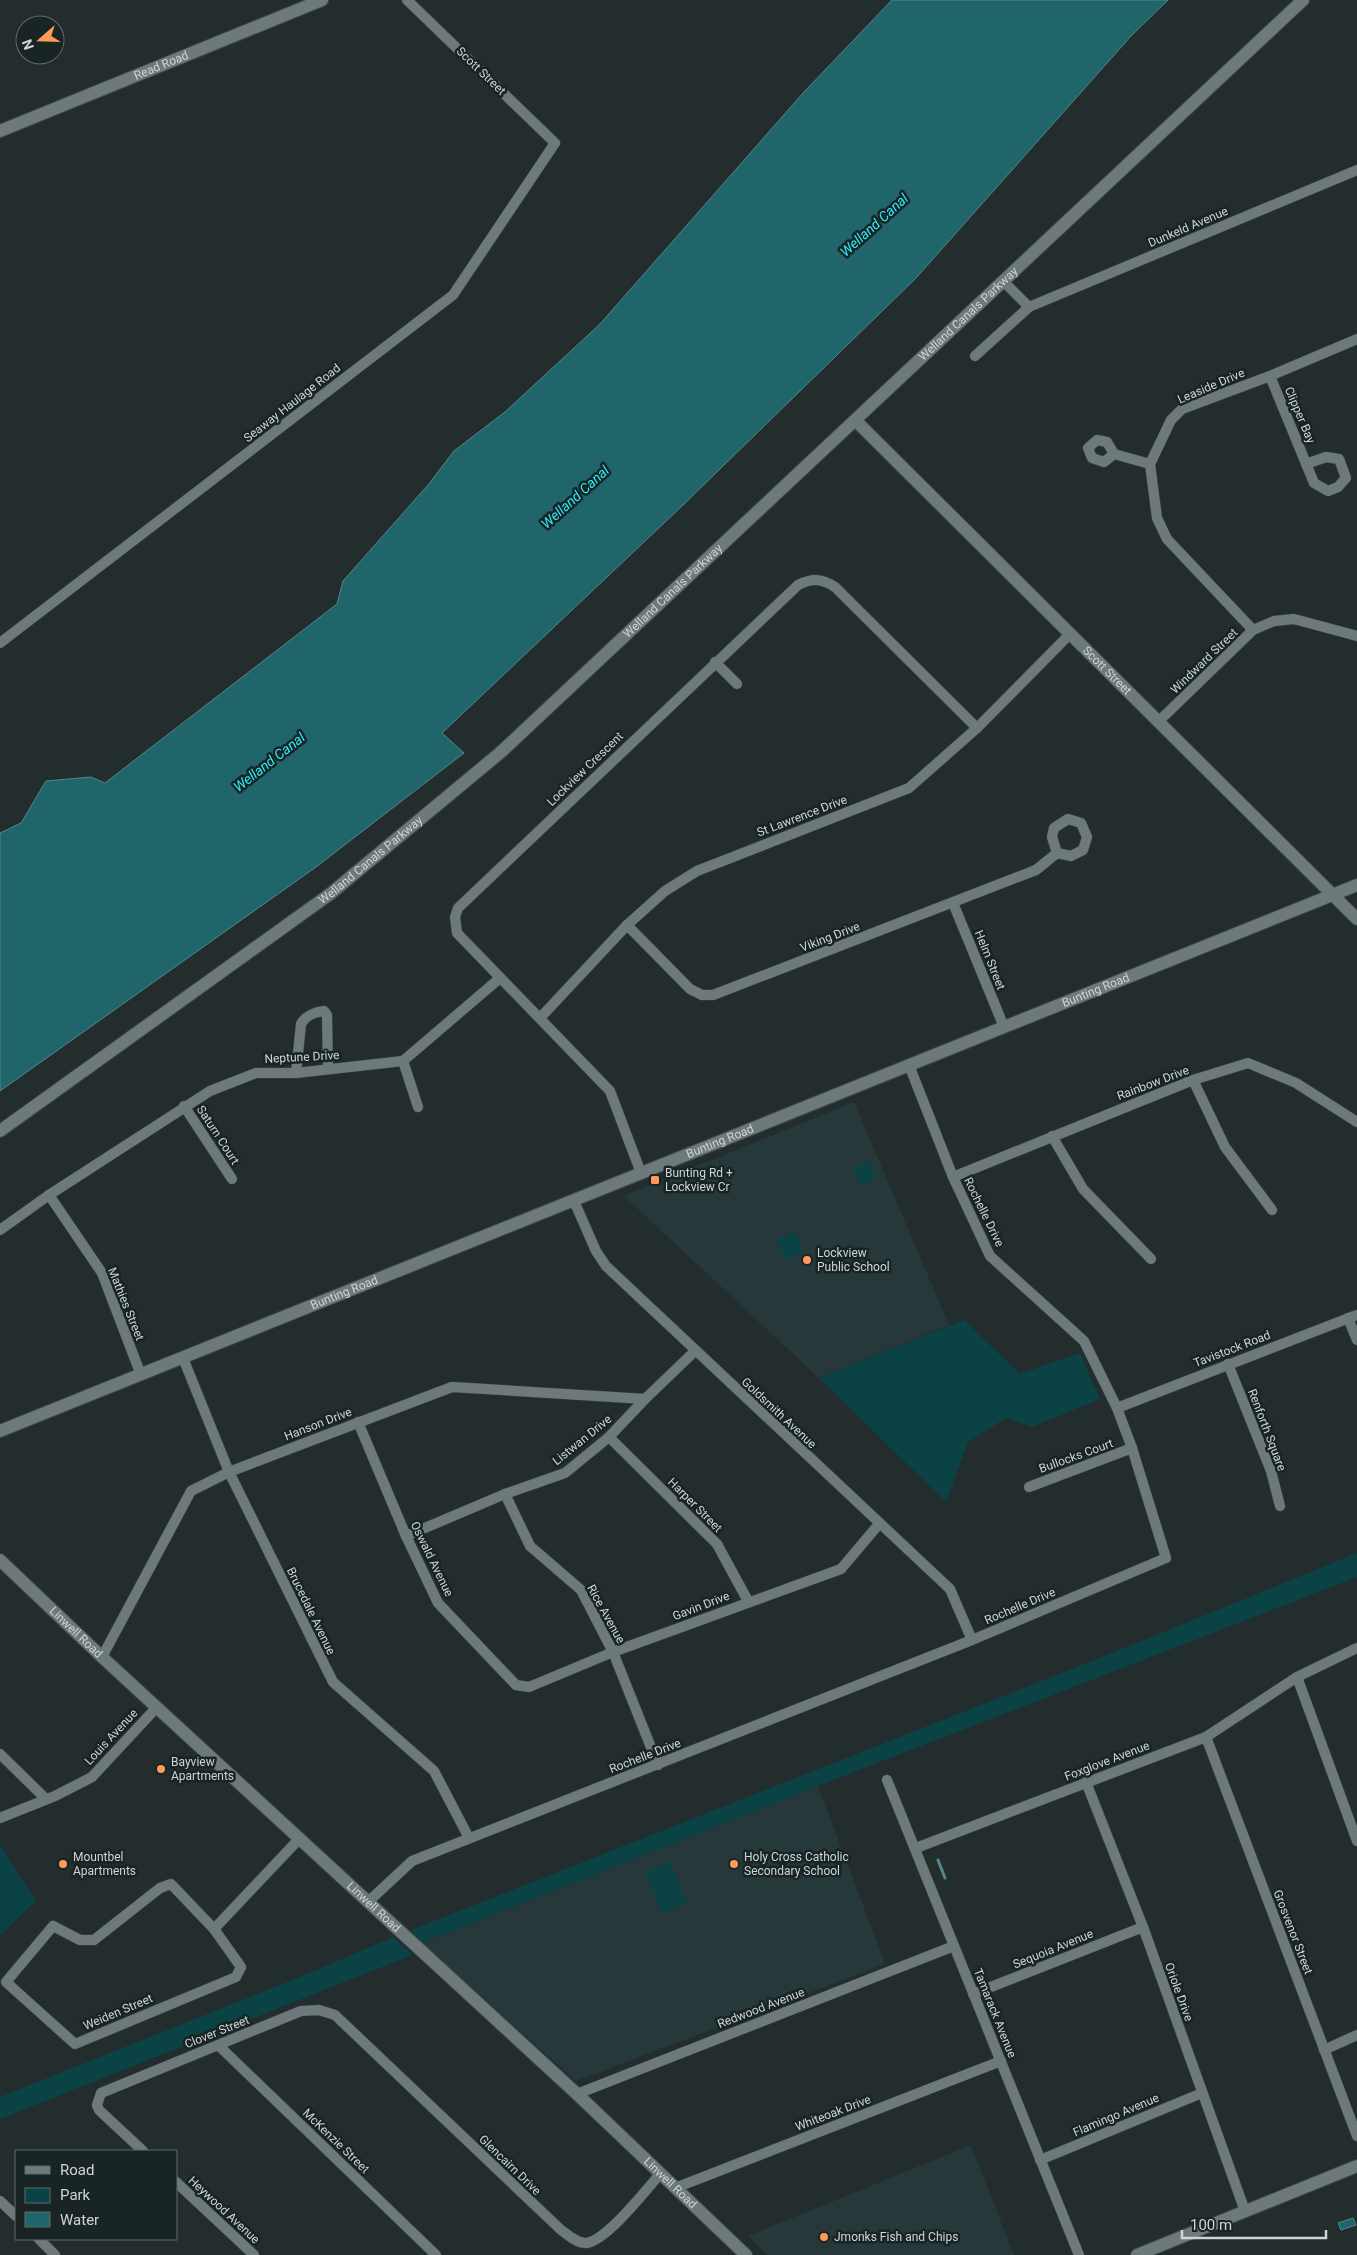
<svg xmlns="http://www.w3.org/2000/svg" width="1357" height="2255" font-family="Roboto,sans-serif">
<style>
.built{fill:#26383a}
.green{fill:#0a4246}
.water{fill:#20656a;stroke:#54878a}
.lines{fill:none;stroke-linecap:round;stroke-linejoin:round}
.stream{stroke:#54878a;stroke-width:3}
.street-casing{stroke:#3e4848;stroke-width:11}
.secondary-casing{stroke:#3e4848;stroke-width:14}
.street{stroke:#6d797a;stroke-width:10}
.secondary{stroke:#6d797a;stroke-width:12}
.poi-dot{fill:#ff9b5a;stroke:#192424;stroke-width:2}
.labels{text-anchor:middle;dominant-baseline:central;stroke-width:5;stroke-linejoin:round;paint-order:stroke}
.street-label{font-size:12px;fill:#ced5d6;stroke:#192424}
.poi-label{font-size:12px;fill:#ced5d6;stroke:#192424;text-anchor:start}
.water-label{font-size:14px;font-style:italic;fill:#2aeefb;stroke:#192424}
</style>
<rect width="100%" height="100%" fill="#232d2e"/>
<g class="built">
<path d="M854 1102 949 1325 819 1378 624 1196Z"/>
<path d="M818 1786 885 1964 576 2081 422 1943Z"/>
<path d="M971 2145 1014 2255H768L748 2236Z"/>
</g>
<g class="green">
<path d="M869 1161 876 1179 860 1185 853 1168Z"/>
<path d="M795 1232 803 1249 801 1250 802 1254 785 1259 776 1239Z"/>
<path d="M964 1320 1020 1374 1080 1353 1100 1399 1032 1427 1006 1418 968 1442 946 1502 819 1378Z"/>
<path d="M1357 1553V1577L818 1786 422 1943 411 1930 1107 1655Z"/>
<path d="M0 1845 36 1901 0 1935Z"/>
<path d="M671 1862 687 1903 662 1913 646 1872Z"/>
<path d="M393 1937 412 1955 0 2119V2097L317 1970Z"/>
</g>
<g class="water">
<path d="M892 0H1168L1131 36 916 278 682 506 442 733 464 753 316 867 0 1091V833L21 823 46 781 91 777 105 783 337 604 343 581 428 485 454 451 505 412 600 324 804 92Z"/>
<path d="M1353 2218 1356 2225 1341 2230 1338 2223Z"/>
</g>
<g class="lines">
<path class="stream" d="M938 1860 945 1878"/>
<g class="street-casing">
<g id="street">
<path d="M1003 281 1029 307"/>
<path d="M975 356 1029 307 1357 170"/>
<path d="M1270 376 1314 483 1328 491 1338 487 1346 478 1339 459 1326 457 1306 464"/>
<path d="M1114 454 1107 442 1097 440 1088 448 1092 458 1104 462 1114 454 1150 464"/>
<path d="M1253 630 1167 539 1157 518 1150 464 1171 420 1182 409 1270 376 1357 339"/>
<path d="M0 643 453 295 555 143 407 0"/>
<path d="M715 662 737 684"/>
<path d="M1159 721 1253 630 1274 621 1294 619 1357 636"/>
<path d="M1068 819 1081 823 1087 837 1083 850 1071 856 1057 853 1052 837 1054 828Z"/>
<path d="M953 903 1004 1027"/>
<path d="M627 925 690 989 702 995H713L1036 870 1057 853"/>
<path d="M541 1017 627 925 665 891 697 871 909 788 977 728 1070 634"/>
<path d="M403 1061 418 1107"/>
<path d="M296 1073 301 1024C305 1016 315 1012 324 1011L327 1015 328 1069"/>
<path d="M1193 1080 1225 1147 1272 1210"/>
<path d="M184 1106 232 1179"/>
<path d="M1052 1136 1083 1189 1151 1259"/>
<path d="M641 1173 610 1091 457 933 455 917 458 908 798 585C812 578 821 578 835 587L977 728"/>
<path d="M953 1177 1193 1080 1248 1063 1296 1083 1357 1122"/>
<path d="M49 1195 102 1273 141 1375"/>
<path d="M574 1201 596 1251 606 1266 950 1589 972 1640"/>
<path d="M0 1230 49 1195 210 1091 256 1073H296L403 1061 500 978"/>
<path d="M1348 1318 1357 1340"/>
<path d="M183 1358 229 1472 333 1682 434 1771 469 1838"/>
<path d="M1228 1364 1271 1471 1280 1506"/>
<path d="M1117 1408 1357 1315"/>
<path d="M358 1422 406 1536 438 1603 516 1685 529 1687 613 1652 841 1569 879 1524"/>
<path d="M609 1437 717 1544 748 1601"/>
<path d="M1029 1487 1132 1448"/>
<path d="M505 1494 530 1546 581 1590 613 1652 658 1765"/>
<path d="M406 1536 505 1494 565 1473 609 1437 645 1399 695 1351"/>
<path d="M102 1657 191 1491 229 1472 452 1387 645 1399"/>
<path d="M1297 1677 1357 1841"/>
<path d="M1206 1737 1357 2136"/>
<path d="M0 1754 46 1799"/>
<path d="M887 1780 1079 2255"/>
<path d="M1086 1782 1143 1927 1245 2211"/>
<path d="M0 1818 55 1796 92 1777 157 1707"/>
<path d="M916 1848 1206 1737 1297 1677 1357 1648"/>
<path d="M171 1884 214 1929 241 1967 236 1977 75 2044 6 1982 53 1926 80 1940H94L160 1888Z"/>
<path d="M369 1901 412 1861 972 1640 1166 1558 1132 1448 1117 1408 1084 1341 990 1256 953 1177 909 1065"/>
<path d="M214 1929 300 1838"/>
<path d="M973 1994 1143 1927"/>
<path d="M218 2045 436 2255"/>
<path d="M1324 2050 1357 2035"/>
<path d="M577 2094 954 1946"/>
<path d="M143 2151 99 2110 97 2105 101 2093 301 2011 319 2010 335 2015 560 2229C567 2234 577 2244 587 2243 608 2239 645 2191 660 2174"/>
<path d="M1040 2160 1202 2093"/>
<path d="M176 2182 254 2255"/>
<path d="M675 2188 1001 2061"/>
<path d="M0 2201 16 2216"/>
<path d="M39 2239 55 2255"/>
</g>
</g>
<g class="secondary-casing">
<g id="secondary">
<path id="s1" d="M0 131 322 0"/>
<path id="s2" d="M856 421 1357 919"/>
<path id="s3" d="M0 1131 330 894 501 752 1303 0"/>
<path id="s4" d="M0 1431 1357 885"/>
<path id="s5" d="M0 1560 102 1657 577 2094 746 2255"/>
<path d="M1137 2255 1357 2166"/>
</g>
</g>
<use href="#street" class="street"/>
<use href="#secondary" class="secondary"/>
</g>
<g class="poi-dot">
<rect x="650" y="1175" width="10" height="10" rx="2.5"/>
<circle cx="807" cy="1260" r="5"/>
<circle cx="161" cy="1769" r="5"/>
<circle cx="63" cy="1864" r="5"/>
<circle cx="734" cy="1864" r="5"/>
<circle cx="824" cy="2237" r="5"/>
</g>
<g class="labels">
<g class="street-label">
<text stroke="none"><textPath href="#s1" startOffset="174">Read Road</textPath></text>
<text transform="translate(481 71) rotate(44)">Scott Street</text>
<text transform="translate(1188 227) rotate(-23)">Dunkeld Avenue</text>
<text stroke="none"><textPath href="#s3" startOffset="1269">Welland Canals Parkway</textPath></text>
<text transform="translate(1211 386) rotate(-23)">Leaside Drive</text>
<text transform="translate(292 403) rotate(-38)">Seaway Haulage Road</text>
<text transform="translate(1300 415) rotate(67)">Clipper Bay</text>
<text stroke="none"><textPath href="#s3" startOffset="864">Welland Canals Parkway</textPath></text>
<text transform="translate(1204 661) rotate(-44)">Windward Street</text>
<text stroke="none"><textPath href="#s2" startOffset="354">Scott Street</textPath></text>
<text transform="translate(585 769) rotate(-44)">Lockview Crescent</text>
<text transform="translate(802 816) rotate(-21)">St Lawrence Drive</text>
<text stroke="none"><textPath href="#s3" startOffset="459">Welland Canals Parkway</textPath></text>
<text transform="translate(830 937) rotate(-21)">Viking Drive</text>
<text transform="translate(990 960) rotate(68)">Helm Street</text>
<text stroke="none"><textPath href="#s4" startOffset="1181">Bunting Road</textPath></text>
<text transform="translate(302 1057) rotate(-3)">Neptune Drive</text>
<text transform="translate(1153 1083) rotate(-21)">Rainbow Drive</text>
<text transform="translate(218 1135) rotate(57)">Saturn Court</text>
<text stroke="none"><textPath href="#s4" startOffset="776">Bunting Road</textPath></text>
<text transform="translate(984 1212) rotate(64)">Rochelle Drive</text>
<text stroke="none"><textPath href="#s4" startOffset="371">Bunting Road</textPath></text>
<text transform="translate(126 1304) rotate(68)">Mathies Street</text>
<text transform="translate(1232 1349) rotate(-21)">Tavistock Road</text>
<text transform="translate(779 1413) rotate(43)">Goldsmith Avenue</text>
<text transform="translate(318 1424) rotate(-21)">Hanson Drive</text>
<text transform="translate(1267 1430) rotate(69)">Renforth Square</text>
<text transform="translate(582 1440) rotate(-39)">Listwan Drive</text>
<text transform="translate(1076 1456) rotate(-20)">Bullocks Court</text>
<text transform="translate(695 1505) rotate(45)">Harper Street</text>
<text transform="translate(432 1559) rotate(64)">Oswald Avenue</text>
<text transform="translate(701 1606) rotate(-21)">Gavin Drive</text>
<text transform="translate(1020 1606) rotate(-23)">Rochelle Drive</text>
<text transform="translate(311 1611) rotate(64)">Brucedale Avenue</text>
<text transform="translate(606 1614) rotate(61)">Rice Avenue</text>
<text stroke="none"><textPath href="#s5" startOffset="105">Linwell Road</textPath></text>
<text transform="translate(111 1737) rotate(-47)">Louis Avenue</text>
<text transform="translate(645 1756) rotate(-21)">Rochelle Drive</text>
<text transform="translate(1107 1761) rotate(-21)">Foxglove Avenue</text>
<text stroke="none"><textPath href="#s5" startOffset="510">Linwell Road</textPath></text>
<text transform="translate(1293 1932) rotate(69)">Grosvenor Street</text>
<text transform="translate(1053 1949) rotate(-22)">Sequoia Avenue</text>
<text transform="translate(1179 1992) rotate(70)">Oriole Drive</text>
<text transform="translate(761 2008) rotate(-21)">Redwood Avenue</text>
<text transform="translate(118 2012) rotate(-23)">Weiden Street</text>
<text transform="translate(995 2013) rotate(68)">Tamarack Avenue</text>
<text transform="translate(217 2032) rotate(-22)">Clover Street</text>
<text transform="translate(833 2113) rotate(-21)">Whiteoak Drive</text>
<text transform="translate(1116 2115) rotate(-23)">Flamingo Avenue</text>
<text transform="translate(336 2141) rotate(44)">McKenzie Street</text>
<text transform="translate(510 2165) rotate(44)">Glencairn Drive</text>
<text stroke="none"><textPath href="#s5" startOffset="915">Linwell Road</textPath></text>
<text transform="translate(224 2210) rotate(43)">Heywood Avenue</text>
</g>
<g class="poi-label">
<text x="665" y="1173">Bunting Rd +<tspan x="665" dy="14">Lockview Cr</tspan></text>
<text x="817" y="1253">Lockview<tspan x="817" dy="14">Public School</tspan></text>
<text x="171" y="1762">Bayview<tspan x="171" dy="14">Apartments</tspan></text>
<text x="73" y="1857">Mountbel<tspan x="73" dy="14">Apartments</tspan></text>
<text x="744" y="1857">Holy Cross Catholic<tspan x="744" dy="14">Secondary School</tspan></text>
<text x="834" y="2237">Jmonks Fish and Chips</text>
</g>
<g class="water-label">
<text transform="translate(874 225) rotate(-42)">Welland Canal</text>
<text transform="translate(575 497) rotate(-42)">Welland Canal</text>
<text transform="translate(269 762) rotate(-38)">Welland Canal</text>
</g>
</g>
<rect x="15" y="2150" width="162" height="90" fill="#192424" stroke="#616b6b"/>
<rect x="25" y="2166" width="25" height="8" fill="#6d797a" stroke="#616b6b"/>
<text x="60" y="2175" font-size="15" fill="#ced5d6">Road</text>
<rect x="25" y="2188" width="25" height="15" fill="#0a4246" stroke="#616b6b"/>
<text x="60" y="2200" font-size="15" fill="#ced5d6">Park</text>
<rect x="25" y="2212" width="25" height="15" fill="#20656a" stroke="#616b6b"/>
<text x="60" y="2225" font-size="15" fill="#ced5d6">Water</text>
<g transform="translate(40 40) rotate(250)"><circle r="24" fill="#192424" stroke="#616b6b"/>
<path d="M0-4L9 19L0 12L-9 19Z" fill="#ff9b5a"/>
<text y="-8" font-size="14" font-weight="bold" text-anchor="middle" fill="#ced5d6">N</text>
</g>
<path d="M1182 2230v8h144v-8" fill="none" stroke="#ced5d6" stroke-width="2.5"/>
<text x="1190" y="2230" font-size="15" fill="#ced5d6" stroke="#192424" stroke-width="4" paint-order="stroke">100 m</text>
</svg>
